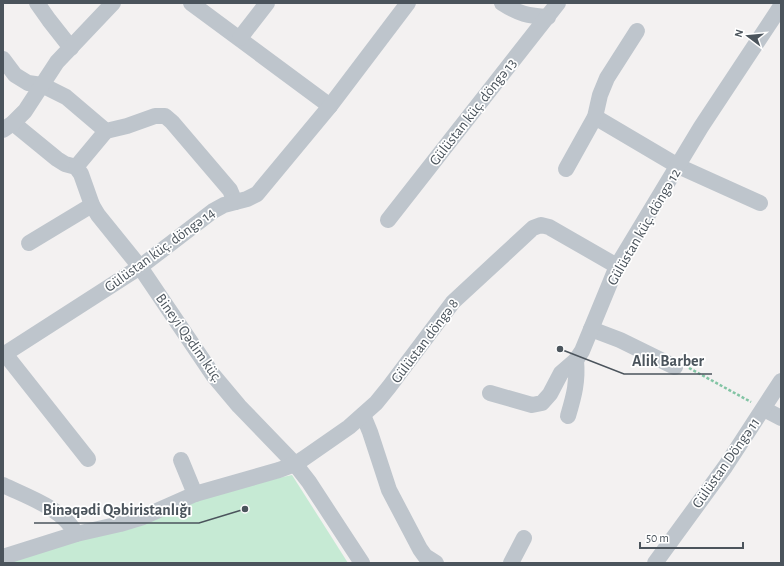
<svg xmlns="http://www.w3.org/2000/svg" width="784" height="566" font-family="'Alegreya Sans',sans-serif">
<style>
.green{fill:#c6ead4}
.lines{fill:none;stroke-linecap:round;stroke-linejoin:round}
.path{stroke:#82c4a4;stroke-width:2.5;stroke-dasharray:3 2;stroke-linecap:butt}
.minor{stroke:#bec5cc;stroke-width:16}
.labels{text-anchor:middle;dominant-baseline:central;stroke-width:3.5;stroke-linejoin:round;paint-order:stroke}
.street-label{font-size:15px;fill:#4b545c;stroke:#fff}
.leader{fill:none;stroke:#4b545c;stroke-width:1.5}
.callout-dot{fill:#4b545c;stroke:#fff;stroke-width:1.5}
.callout-label{font-size:16px;text-anchor:middle;font-weight:bold;fill:#4b545c;stroke:#fff;stroke-width:3.5;stroke-linejoin:round;paint-order:stroke}
</style>
<rect width="100%" height="100%" fill="#f3f1f1"/>
<path class="green" d="M292 475 348 563H3L229 489Z"/>
<g class="lines">
<path class="path" d="M689 368 751 402"/>
<g class="minor">
<path d="M37 3 49 20 71 48"/>
<path d="M191 3 330 106"/>
<path d="M502 3C519 14 528 16 548 17"/>
<path d="M240 38 267 3"/>
<path d="M3 59 15 75 28 83 42 85 66 97 106 131 127 126 155 116H165L172 122 230 190 235 202"/>
<path d="M595 117 678 166 760 203"/>
<path d="M13 123 57 159 65 164 76 167 81 174 92 205 98 215 140 267 213 375 239 406 295 464 309 482 362 563"/>
<path d="M3 130 13 123 25 111 57 62 113 3"/>
<path d="M76 167 106 131"/>
<path d="M566 169 595 117 600 95 607 78 637 31"/>
<path d="M388 220 558 3"/>
<path d="M29 243 92 205"/>
<path d="M591 329 620 340 675 367"/>
<path d="M5 354 88 459"/>
<path d="M3 355 140 267 213 211 224 205 247 199 257 194 330 106 408 3"/>
<path d="M490 393 532 405 542 403 550 394 561 373 576 360 582 351 617 266 701 127 781 6"/>
<path d="M764 409 781 418"/>
<path d="M363 415 370 432 389 490 420 549 425 556 436 563"/>
<path d="M568 416C574 396 578 381 576 360"/>
<path d="M181 460 195 494"/>
<path d="M3 485C28 497 64 509 76 534L120 524 143 517 195 494 279 470 295 464 303 459 349 427 376 403 389 387 453 302 533 228 541 225 549 227 617 266"/>
<path d="M3 557 76 534"/>
<path d="M511 563 524 538"/>
<path d="M655 563 725 467 781 381"/>
</g>
</g>
<g class="labels">
<g class="street-label">
<text transform="translate(473 112) rotate(-52)">Gülüstan küç. döngə 13</text>
<text transform="translate(644 227) rotate(-60)">Gülüstan küç. döngə 12</text>
<text transform="translate(160 250) rotate(-36)">Gülüstan küç. döngə 14</text>
<text transform="translate(189 338) rotate(55)">Bineyi Qədim küç.</text>
<text transform="translate(425 341) rotate(-53)">Gülüstan döngə 8</text>
<text transform="translate(726 463) rotate(-55)">Gülüstan Döngə 11</text>
</g>
</g>
<path class="leader" d="M560 349L624 374H712M245 509L199 523H34"/>
<g class="callout-dot">
<circle cx="560" cy="349" r="4"/>
<circle cx="245" cy="509" r="4"/>
</g>
<g class="callout-label">
<text x="668" y="366">Alik Barber</text>
<text x="117" y="515">Binəqədi Qəbiristanlığı</text>
</g>
<rect width="784" height="566" fill="none" stroke="#4b545c" stroke-width="8"/>
<g transform="translate(748 36) rotate(286)" stroke="#ffffff" stroke-width="3" paint-order="stroke">
<path d="M0-3L7 15L0 10L-7 15Z" fill="#4b545c"/>
<text y="-6" font-size="11" font-weight="bold" text-anchor="middle" fill="#4b545c">N</text>
</g>
<path d="M640 542v6h103v-6" fill="none" stroke="#4b545c" stroke-width="2"/>
<text x="646" y="542" font-size="12" fill="#4b545c" stroke="#ffffff" stroke-width="3" paint-order="stroke">50 m</text>
</svg>
